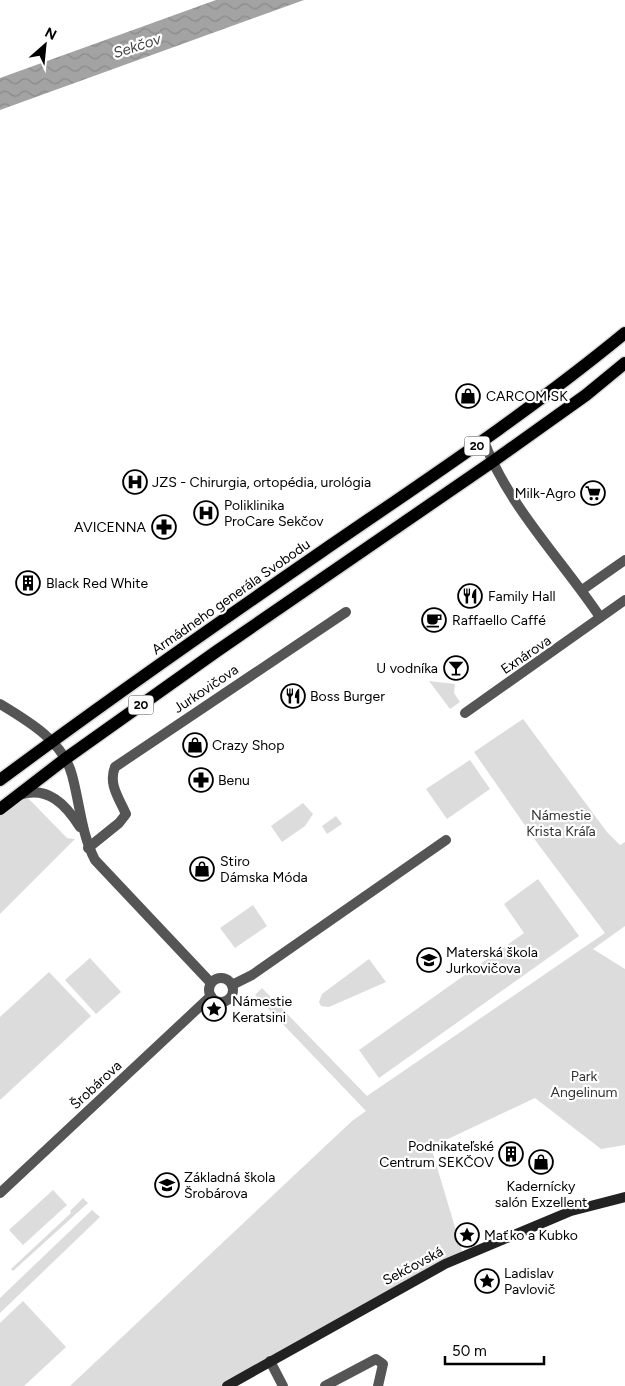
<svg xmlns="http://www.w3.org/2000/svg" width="625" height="1386" font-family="Figtree,sans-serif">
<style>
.green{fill:#dcdcdc}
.water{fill:url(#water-waves)}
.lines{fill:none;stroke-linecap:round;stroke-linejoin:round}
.primary-casing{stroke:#dbdbdb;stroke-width:15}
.street{stroke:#555;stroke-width:10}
.secondary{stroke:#222;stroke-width:10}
.primary{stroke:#000;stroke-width:12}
.labels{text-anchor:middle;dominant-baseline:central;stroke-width:4.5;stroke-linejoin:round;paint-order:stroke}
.shield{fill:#fff;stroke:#4c4c4c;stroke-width:1}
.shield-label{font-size:12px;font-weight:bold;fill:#000}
.poi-label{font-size:14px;fill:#000;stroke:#fff;text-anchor:start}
.street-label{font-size:14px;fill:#000;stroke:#fff}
.park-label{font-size:14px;fill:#333;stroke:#fff}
.water-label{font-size:15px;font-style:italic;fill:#444;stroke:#fff}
</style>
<defs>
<pattern id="water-waves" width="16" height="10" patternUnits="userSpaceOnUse" patternTransform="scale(1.25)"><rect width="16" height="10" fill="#a3a3a3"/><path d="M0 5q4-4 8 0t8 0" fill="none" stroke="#8b8b8b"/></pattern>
</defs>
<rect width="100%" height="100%" fill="#fff"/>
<g class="green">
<path d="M429 681 455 684 454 693 460 702 450 709Z"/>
<path d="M523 719 607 832 620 845 625 842V926L593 949 625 969V1145L601 1149 535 1098 431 1147 463 1254 231 1386H70L352 1121 366 1111 255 995 262 988 367 1096 605 933 538 844 474 752Z"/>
<path d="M470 760 490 789 447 819 426 789Z"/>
<path d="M24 794 67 838 75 839 0 914V812Z"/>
<path d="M303 803 313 814 305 826 282 842 271 826Z"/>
<path d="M336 816 342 824 327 834 322 826Z"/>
<path d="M538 879 579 936 379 1078 359 1050 524 933 504 904Z"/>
<path d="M253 905 267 926 235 948 220 928Z"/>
<path d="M90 958 121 992 96 1014 65 980Z"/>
<path d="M369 959 386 982 329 1007 321 1006 319 1002 322 994Z"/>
<path d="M49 972 91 1016 0 1100V1017Z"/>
<path d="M53 1190 67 1205 23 1245 9 1230Z"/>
<path d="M83 1198 88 1203 13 1271 11 1269 71 1213 70 1211Z"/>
<path d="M92 1210 100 1217 0 1313V1298Z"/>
<path d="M23 1301 66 1347 24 1386H0V1323Z"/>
</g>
<path class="water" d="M216 0H304L0 110V78Z"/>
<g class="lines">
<g class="primary-casing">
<g id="primary">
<path d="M0 780C106 701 215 625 324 550 426 480 529 412 625 333"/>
<path d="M0 809 65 759 217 651 492 462 586 395 625 363"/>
</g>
</g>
<g class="street">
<path d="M484 441C508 506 562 560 600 617"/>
<path d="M582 590 625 560"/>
<path d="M0 704C28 721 63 741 72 775 80 804 81 833 95 860L211 983"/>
<path d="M465 713 625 600"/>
<path d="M19 795C48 785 66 805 80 827"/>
<path d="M88 848 119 823 126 814C119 798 108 784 115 767L346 612"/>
<circle cx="221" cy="990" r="12"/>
<path d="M232 985 252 975 446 840"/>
<path d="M0 1193 211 996"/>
<path d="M270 1361 283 1386"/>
<path d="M325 1386 376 1359 383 1364 378 1386"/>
</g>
<path class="secondary" d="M227 1386 445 1264 571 1211 625 1197"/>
<use href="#primary" class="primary"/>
</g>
<defs>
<g id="shop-ring" transform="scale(1.25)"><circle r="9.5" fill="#fff" stroke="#000" stroke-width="1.5"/><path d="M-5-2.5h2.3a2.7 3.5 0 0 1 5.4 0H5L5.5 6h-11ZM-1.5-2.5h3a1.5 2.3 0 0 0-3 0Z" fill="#000"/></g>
<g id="hospital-ring" transform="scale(1.25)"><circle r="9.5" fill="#fff" stroke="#000" stroke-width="1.5"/><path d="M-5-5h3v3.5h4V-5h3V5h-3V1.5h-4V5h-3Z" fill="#000"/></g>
<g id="supermarket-ring" transform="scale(1.25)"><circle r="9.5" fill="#fff" stroke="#000" stroke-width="1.5"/><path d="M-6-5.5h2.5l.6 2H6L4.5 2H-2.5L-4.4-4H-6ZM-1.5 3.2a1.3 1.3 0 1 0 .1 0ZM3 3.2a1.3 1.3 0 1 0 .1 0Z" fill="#000"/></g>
<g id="pharmacy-ring" transform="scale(1.25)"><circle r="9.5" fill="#fff" stroke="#000" stroke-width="1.5"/><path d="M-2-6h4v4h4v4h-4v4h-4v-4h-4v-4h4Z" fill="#000"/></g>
<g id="building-ring" transform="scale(1.25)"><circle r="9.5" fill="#fff" stroke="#000" stroke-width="1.5"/><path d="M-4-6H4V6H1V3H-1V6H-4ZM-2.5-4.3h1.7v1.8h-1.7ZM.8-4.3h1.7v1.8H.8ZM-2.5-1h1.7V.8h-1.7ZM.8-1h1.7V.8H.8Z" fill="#000"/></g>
<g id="restaurant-ring" transform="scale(1.25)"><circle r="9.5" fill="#fff" stroke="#000" stroke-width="1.5"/><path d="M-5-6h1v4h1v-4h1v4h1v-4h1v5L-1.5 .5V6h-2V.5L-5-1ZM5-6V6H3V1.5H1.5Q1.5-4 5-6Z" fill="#000"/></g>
<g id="cafe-ring" transform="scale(1.25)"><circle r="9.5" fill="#fff" stroke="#000" stroke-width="1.5"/><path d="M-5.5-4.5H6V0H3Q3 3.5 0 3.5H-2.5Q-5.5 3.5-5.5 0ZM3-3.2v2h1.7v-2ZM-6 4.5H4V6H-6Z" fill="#000"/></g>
<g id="bar-ring" transform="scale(1.25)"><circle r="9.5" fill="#fff" stroke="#000" stroke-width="1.5"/><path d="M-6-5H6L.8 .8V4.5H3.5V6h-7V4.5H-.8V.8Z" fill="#000"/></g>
<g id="school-ring" transform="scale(1.25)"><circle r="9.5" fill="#fff" stroke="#000" stroke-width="1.5"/><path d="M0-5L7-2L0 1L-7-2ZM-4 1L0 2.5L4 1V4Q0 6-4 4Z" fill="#000"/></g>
<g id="sight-ring" transform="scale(1.25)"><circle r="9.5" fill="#fff" stroke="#000" stroke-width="1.5"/><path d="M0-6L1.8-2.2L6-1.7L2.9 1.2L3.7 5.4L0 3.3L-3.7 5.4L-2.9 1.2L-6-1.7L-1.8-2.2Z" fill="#000"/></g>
</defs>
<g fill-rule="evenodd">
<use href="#shop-ring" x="468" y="396"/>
<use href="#hospital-ring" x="135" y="482"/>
<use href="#supermarket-ring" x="593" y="493"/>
<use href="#hospital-ring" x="206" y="513"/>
<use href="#pharmacy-ring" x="164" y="527"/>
<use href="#building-ring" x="28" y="583"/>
<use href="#restaurant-ring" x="470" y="596"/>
<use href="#cafe-ring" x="434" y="620"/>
<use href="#bar-ring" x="456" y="668"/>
<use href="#restaurant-ring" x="293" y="696"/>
<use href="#shop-ring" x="195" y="745"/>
<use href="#pharmacy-ring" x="201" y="780"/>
<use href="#shop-ring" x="202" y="869"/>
<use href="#school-ring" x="429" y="960"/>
<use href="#sight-ring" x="214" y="1009"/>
<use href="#building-ring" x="511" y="1154"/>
<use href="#shop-ring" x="541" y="1162"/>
<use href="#school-ring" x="167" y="1185"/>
<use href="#sight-ring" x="467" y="1235"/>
<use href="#sight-ring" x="487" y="1281"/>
</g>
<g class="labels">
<g class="shield">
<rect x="464.5" y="436.5" width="25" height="19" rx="4"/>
<rect x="128.5" y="695.5" width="25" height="19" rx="4"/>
</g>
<g class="shield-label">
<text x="477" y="446">20</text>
<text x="141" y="705">20</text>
</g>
<g class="poi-label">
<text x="486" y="396">CARCOM SK</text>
<text x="152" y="482">JZS - Chirurgia, ortopédia, urológia</text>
<text x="576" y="493" text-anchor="end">Milk-Agro</text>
<text x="224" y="505">Poliklinika<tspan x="224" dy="16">ProCare Sekčov</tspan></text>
<text x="146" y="527" text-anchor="end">AVICENNA</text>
<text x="46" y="583">Black Red White</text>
<text x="488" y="596">Family Hall</text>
<text x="452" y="620">Raffaello Caffé</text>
<text x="438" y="668" text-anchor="end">U vodníka</text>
<text x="310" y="696">Boss Burger</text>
<text x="212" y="745">Crazy Shop</text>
<text x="218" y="780">Benu</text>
<text x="220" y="861">Stiro<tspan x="220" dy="16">Dámska Móda</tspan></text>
<text x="446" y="952">Materská škola<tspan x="446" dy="16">Jurkovičova</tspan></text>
<text x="232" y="1001">Námestie<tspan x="232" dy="16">Keratsini</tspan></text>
<text x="494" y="1146" text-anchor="end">Podnikateľské<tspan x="494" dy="16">Centrum SEKČOV</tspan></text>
<text x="184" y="1177">Základná škola<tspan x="184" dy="16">Šrobárova</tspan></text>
<text x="541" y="1186" text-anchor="middle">Kadernícky<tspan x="541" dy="16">salón Exzellent</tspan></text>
<text x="484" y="1235">Maťko a Kubko</text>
<text x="504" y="1273">Ladislav<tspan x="504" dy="16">Pavlovič</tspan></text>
</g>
<g class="street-label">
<text transform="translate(231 597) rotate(-35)">Armádneho generála Svobodu</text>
<text transform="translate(526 655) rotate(-34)">Exnárova</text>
<text transform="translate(206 689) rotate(-34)">Jurkovičova</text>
<text transform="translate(96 1085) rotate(-43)">Šrobárova</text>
<text transform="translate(413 1266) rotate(-28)">Sekčovská</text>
</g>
<g class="park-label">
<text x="561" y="815">Námestie<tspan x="561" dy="16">Krista Kráľa</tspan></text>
<text x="584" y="1076">Park<tspan x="584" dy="16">Angelinum</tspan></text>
</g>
<g class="water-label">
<text transform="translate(137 46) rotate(-18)">Sekčov</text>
</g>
</g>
<g transform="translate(45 45) rotate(27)" stroke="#ffffff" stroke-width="4" paint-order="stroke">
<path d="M0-4L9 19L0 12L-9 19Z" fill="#000000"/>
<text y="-8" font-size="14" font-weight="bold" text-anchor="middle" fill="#000000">N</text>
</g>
<path d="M445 1356v8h99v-8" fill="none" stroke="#000000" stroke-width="2.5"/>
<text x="452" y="1356" font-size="15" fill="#000000" stroke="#ffffff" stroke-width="4" paint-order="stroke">50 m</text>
</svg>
